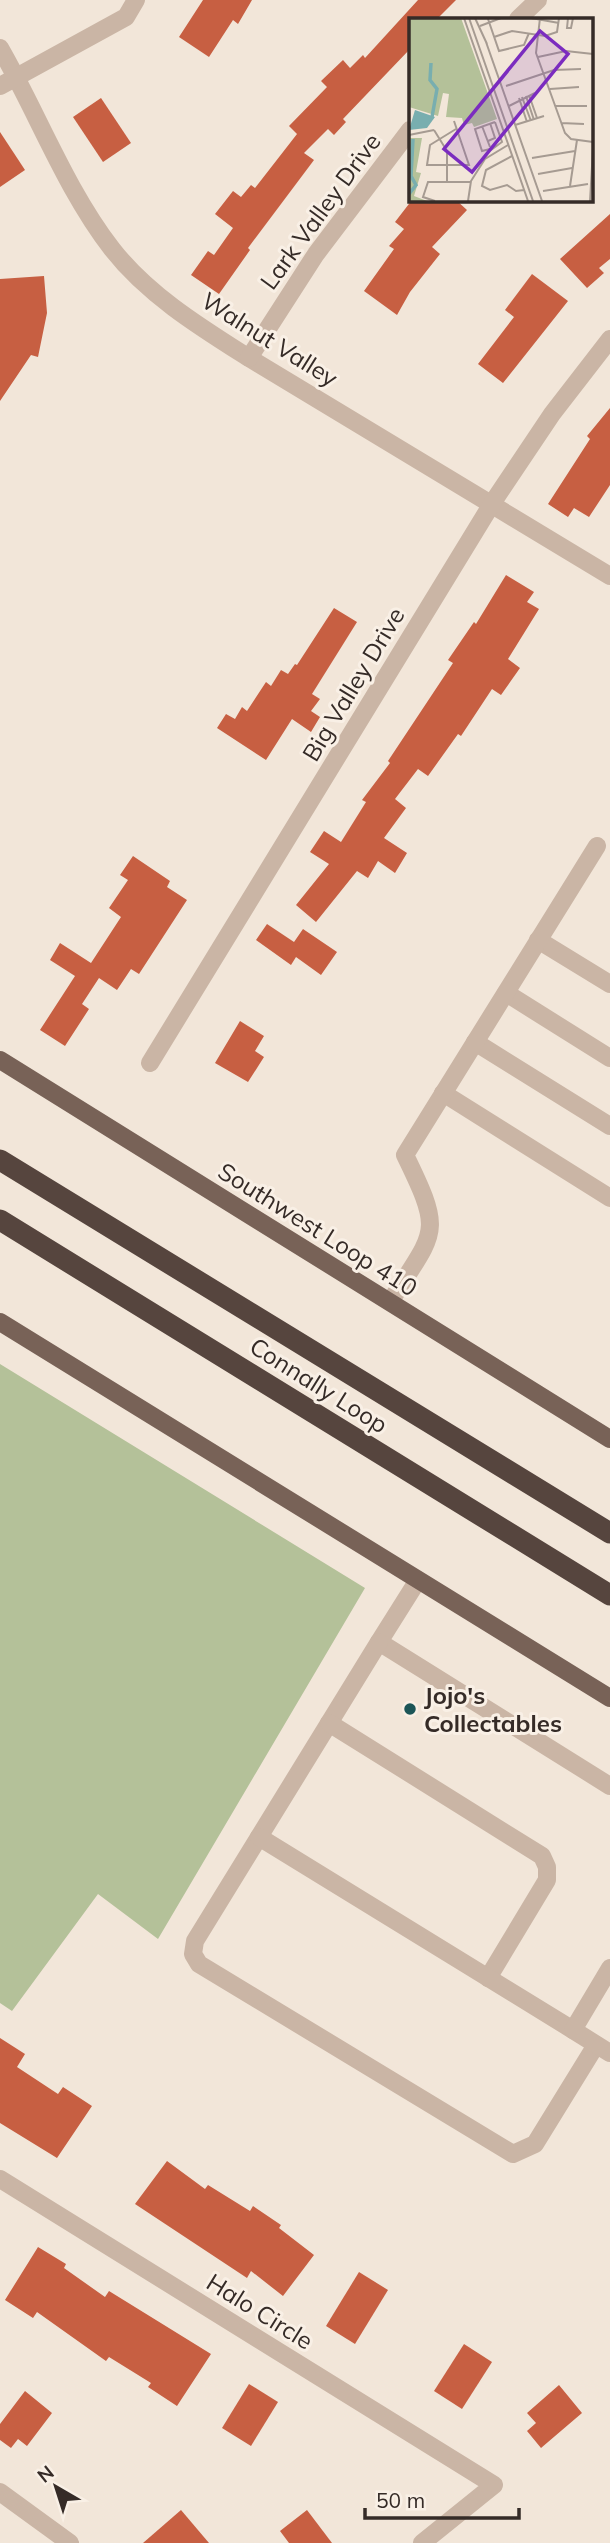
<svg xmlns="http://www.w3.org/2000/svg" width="610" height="2543" font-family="Mulish,sans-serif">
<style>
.green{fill:#b4c199}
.building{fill:#c75f42}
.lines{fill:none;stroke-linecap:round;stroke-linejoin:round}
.minor{stroke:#cab5a5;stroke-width:18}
.major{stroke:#786257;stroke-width:18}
.highway{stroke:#56453e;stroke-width:21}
.poi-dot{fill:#1c5557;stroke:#f9f0e6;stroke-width:2.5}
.labels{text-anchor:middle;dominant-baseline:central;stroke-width:6;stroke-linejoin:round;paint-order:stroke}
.street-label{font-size:24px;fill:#352b27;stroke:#f9f0e6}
.poi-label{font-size:24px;font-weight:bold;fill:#352b27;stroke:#f9f0e6;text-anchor:start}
.inset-river{fill:none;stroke:#78aeaf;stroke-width:3.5}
.inset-road{fill:none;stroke:#a69b92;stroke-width:2}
.view{fill:#7b2cbf;fill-opacity:0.15;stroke:#7b2cbf;stroke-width:3.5}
.inset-edge{fill:none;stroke:#352b27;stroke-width:3.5}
</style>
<rect width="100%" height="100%" fill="#f2e6d9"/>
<path class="green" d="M0 1364 365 1588 158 1939 98 1894 12 2011 0 2003Z"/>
<g class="building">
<path d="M203 0H252L238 24 233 20 209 57 179 37Z"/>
<path d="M418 0H456L437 19H410V49L343 119 346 122 334 135 328 129 304 153 314 160 248 248 250 250 219 294 191 275 208 251 214 255 233 228 215 214 233 191 241 197 251 185 255 188 297 134 289 126 327 87 321 81 343 60 350 68 363 55 365 58Z"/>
<path d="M101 98 131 143 103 162 73 117Z"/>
<path d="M0 132 25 170 0 187Z"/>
<path d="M412 200H456L467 210 432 247 440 254 410 292 397 315 364 291 394 249 389 246 404 229 395 222Z"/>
<path d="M610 214V259L599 268 604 273 587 288 560 259Z"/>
<path d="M532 274 568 301 503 383 478 364 514 317 505 310Z"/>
<path d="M44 276 47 313 38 357 31 355 0 401V279Z"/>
<path d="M610 408V485L589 517 574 508 568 517 548 504 590 439 587 436Z"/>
<path d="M506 575 534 592 527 602 539 609 508 659 520 668 501 695 492 689 461 736 458 734 428 776 418 769 395 799 406 808 384 838 407 853 395 873 378 861 368 878 357 871 316 922 296 905 329 864 310 852 324 831 341 842 366 802 362 800 390 763 388 761 453 663 448 660 474 622 476 624Z"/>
<path d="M334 608 357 622 312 694 320 699 311 711 320 717 311 732 292 719 266 760 217 728 226 714 235 719 242 707 247 711 266 682 271 686 281 670 288 674 295 664 297 665Z"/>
<path d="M133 856 170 881 167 887 187 900 139 974 131 969 117 990 99 978 82 1004 89 1009 65 1046 40 1030 75 976 50 960 60 943 91 963 121 917 109 908 128 880 120 875Z"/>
<path d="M267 924 294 942 303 929 337 952 321 975 296 957 291 965 256 940Z"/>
<path d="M240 1021 264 1036 255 1051 264 1057 248 1082 215 1063Z"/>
<path d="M0 2038 25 2054 17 2067 58 2094 63 2087 92 2106 57 2158 0 2123Z"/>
<path d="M167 2161 205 2189 208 2185 250 2211 253 2206 281 2225 279 2228 314 2255 283 2296 251 2271 247 2278 135 2204Z"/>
<path d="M38 2247 66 2264 64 2268 105 2297 109 2291 211 2354 177 2406 148 2387 151 2383 109 2357 106 2361 37 2312 33 2318 5 2300Z"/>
<path d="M359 2272 388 2290 355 2344 326 2326Z"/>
<path d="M464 2344 492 2362 462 2409 434 2391Z"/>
<path d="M249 2384 278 2402 251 2446 222 2428Z"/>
<path d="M559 2385 582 2413 541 2448 527 2431 536 2423 527 2413Z"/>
<path d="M25 2391 52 2413 27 2446 18 2439 11 2448 0 2440V2424Z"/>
<path d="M181 2510 209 2543H143Z"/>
<path d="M307 2510 332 2543H289L280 2531Z"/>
</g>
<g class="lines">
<g class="minor">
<path d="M518 19 538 0"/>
<path d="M0 48C38 114 65 188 112 249 148 295 200 327 249 358L610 576"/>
<path d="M0 86 126 17 136 0"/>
<path d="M249 358 316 254 410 130"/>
<path d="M538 940 610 984"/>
<path d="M506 993 610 1058"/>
<path d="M475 1042 610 1126"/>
<path d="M150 1063 493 502 552 414 610 339"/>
<path d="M443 1093 610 1198"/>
<path d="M390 1302C436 1229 444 1235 405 1155L597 846"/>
<path d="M418 1580 379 1642 610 1786"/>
<path d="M379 1642 195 1941 193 1954 199 1964 513 2154 535 2144 596 2045"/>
<path d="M329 1723 542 1856 547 1867V1880L488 1978"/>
<path d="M259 1837 573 2030"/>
<path d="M610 1968 573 2030 610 2053"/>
<path d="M0 2179 494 2485 422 2543"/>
<path d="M0 2492 70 2543"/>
</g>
<g class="major">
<path d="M0 1060 610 1439"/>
<path d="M0 1322 610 1698"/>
</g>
<g class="highway">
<path d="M0 1160 610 1533"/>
<path d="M0 1220 610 1595"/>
</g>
</g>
<circle class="poi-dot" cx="410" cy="1709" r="7"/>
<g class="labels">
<g class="street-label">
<text transform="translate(320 211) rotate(-54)">Lark Valley Drive</text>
<text transform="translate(270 339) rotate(32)">Walnut Valley</text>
<text transform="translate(353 684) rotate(-59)">Big Valley Drive</text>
<text transform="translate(318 1229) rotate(32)">Southwest Loop 410</text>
<text transform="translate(319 1385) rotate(32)">Connally Loop</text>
<text transform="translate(260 2311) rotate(32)">Halo Circle</text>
</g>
<g class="poi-label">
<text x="424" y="1695">Jojo's<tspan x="424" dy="28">Collectables</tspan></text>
</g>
</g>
<g transform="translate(409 18)">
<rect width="184" height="184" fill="#f2e6d9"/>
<path d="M0 0H52L88 101 65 109 63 105 55 107 53 100 37 99 40 76 34 75 29 98 0 89ZM0 120H13L7 154 12 155 5 178 18 183H0Z" fill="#b4c199"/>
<path d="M6 92 26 99 18 110 0 112Z" fill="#78aeaf"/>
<path class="inset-river" d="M22 45 21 62 28 71 23 99M0 176 7 167 2 158 4 121"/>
<path class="inset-road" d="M55 0 119 183M60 0 124 183M66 0 78 26M122 0 150 5M131 0 127 35 156 115 162 121 184 124M159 0 158 10H162L164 0M79 1 90 33 115 27 120 15M71 8 92 0M85 19 103 13 136 18 148 14 150 0M77 24 133 183M129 39 157 33 184 36M97 68 145 52 172 51M141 71 170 69M120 77 128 100M117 78 125 102M113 79 122 103M110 80 118 104M100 88 126 75M146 88H178M45 103 60 147H18L21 127 47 111M152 105 175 106M106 107 135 98M73 108 81 129M25 112 38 133V164M0 117 25 112M79 123 86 120 81 105M81 131 73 133 66 111 86 104M82 132 93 124 86 104M103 138 77 152 73 168 81 172 98 167 107 173 115 172M123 140 166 133M129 156 163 150M161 168 168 122M134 173 179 166M26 183 14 179 19 164H62M59 183 62 163 76 141 99 127M181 183 184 131"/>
<path class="view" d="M131 13 159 36 63 154 35 131Z"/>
<rect width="184" height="184" class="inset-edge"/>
</g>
<g transform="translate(56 2487) rotate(321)" stroke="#f9f0e6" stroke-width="5" paint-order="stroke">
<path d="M0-5L12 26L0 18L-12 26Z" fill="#352b27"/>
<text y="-10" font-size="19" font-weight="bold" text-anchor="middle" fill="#352b27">N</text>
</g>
<path d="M365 2508v10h154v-10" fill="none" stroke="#352b27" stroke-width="3.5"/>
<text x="376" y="2508" font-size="21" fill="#352b27" stroke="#f9f0e6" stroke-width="5" paint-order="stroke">50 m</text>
</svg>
